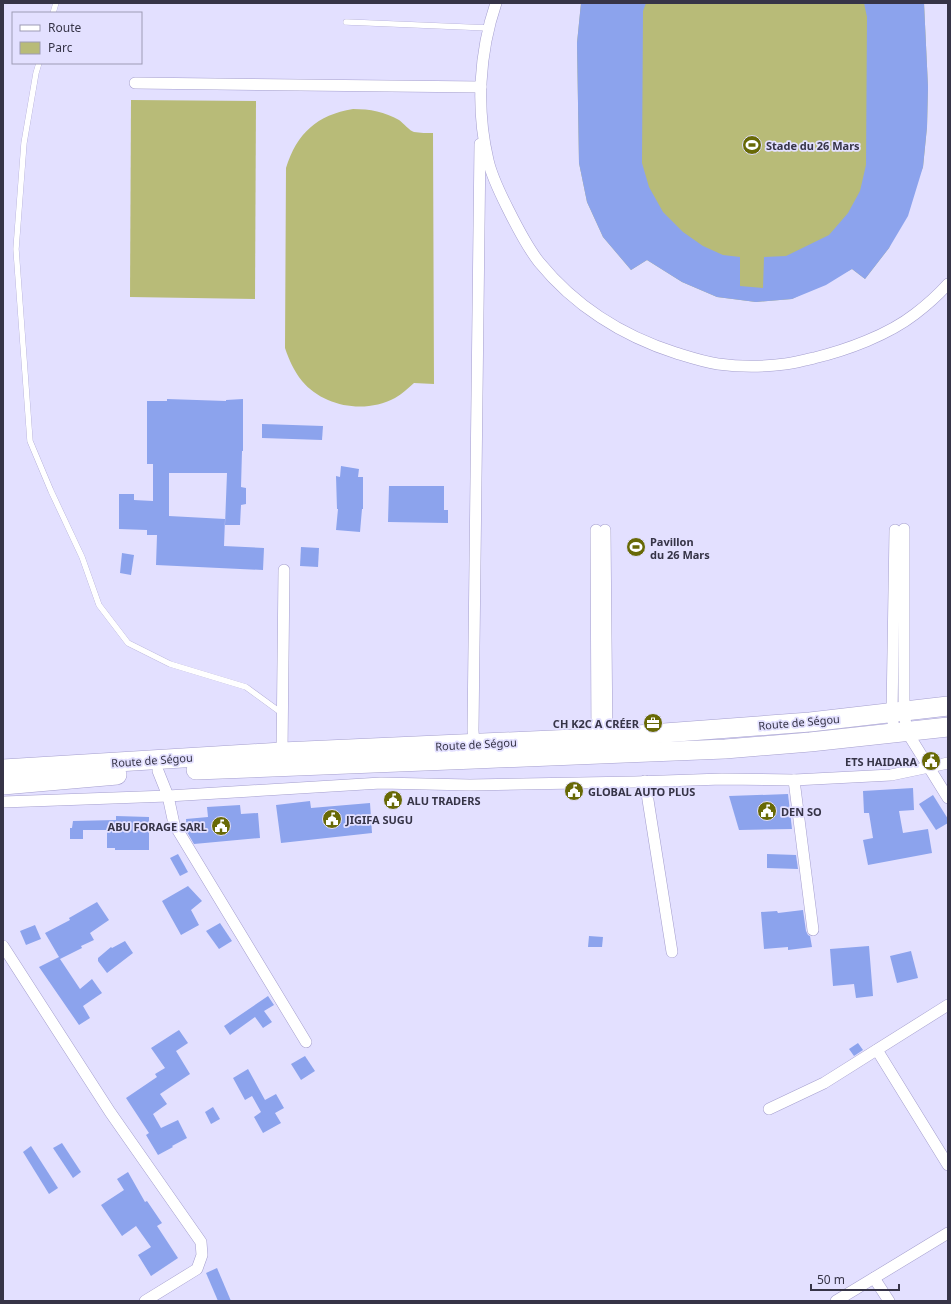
<svg xmlns="http://www.w3.org/2000/svg" width="951" height="1304" font-family="'Noto Sans',sans-serif">
<style>
.green{fill:#b8bb78}
.building{fill:#8ca3ed}
.lines{fill:none;stroke-linecap:round;stroke-linejoin:round}
.service-casing{stroke:#a49ece;stroke-width:6}
.minor-casing{stroke:#a49ece;stroke-width:12}
.trunk-casing{stroke:#a49ece;stroke-width:20}
.service{stroke:#fff;stroke-width:5.5}
.minor{stroke:#fff;stroke-width:11}
.trunk{stroke:#fff;stroke-width:19}
.labels{text-anchor:middle;dominant-baseline:central;stroke-width:3.5;stroke-linejoin:round;paint-order:stroke}
.poi-label{font-size:11px;font-weight:bold;fill:#363447;stroke:#e3e0ff;text-anchor:start}
.street-label{font-size:11px;fill:#363447;stroke:#e3e0ff}
</style>
<rect width="100%" height="100%" fill="#e3e0ff"/>
<g class="green">
<path d="M581 3H924L928 87 927 127 923 167 889 248 865 279 852 269 792 299 756 302 717 297 682 282 647 260 631 270 603 237 587 202 579 163 577 43Z"/>
<path d="M131 100 256 101 255 299 130 297Z"/>
<path d="M353 109C370 109 385 112 399 120 403 123 410 131 414 132 420 133 427 133 433 133L434 384 414 383C408 388 402 394 395 398 365 414 324 407 302 381 294 371 289 360 285 348L286 168C297 133 317 115 353 109Z"/>
</g>
<g class="building">
<path d="M581 3H646L643 11 642 163 649 187 663 212 683 232 703 246 723 255 740 257V286L763 288 764 257 786 256 829 235 848 213 860 191 866 165 867 17 864 3H924L928 87 927 127 923 167 908 216 889 248 865 279 852 269 826 285 792 299 756 302 717 297 682 282 647 260 631 270 603 237 587 202 579 163 577 43Z"/>
<path d="M167 399 226 401V400L243 399V451H242L241 487 246 488V504L241 505 240 525H225L227 473H169V516L225 519 224 546 264 548 263 570 156 565 157 535H147V530L119 529V494H134V500L153 501V464H147V401H167Z"/>
<path d="M262 424 323 426 322 440 262 438Z"/>
<path d="M341 466 359 469 358 477H363V509H362L360 532 336 530 338 509H337L336 476 340 477Z"/>
<path d="M389 486H444V510H448V523L388 522Z"/>
<path d="M301 547 319 548 318 567 300 566Z"/>
<path d="M122 553 134 555 131 575 120 573Z"/>
<path d="M913 788 914 810 899 811 903 833 928 829 932 853 868 865 863 840 873 838 869 813H864L863 791Z"/>
<path d="M788 794 792 829 739 830 729 796Z"/>
<path d="M933 795 948 819V823L936 830 919 804Z"/>
<path d="M310 801 311 808 370 803 372 833 281 843 276 805Z"/>
<path d="M240 805 241 814 258 813 260 838 194 844 187 832 186 819 208 817 207 807Z"/>
<path d="M116 816 149 817V850H115V848H107V830H83V839H70V828H72L73 821 116 820Z"/>
<path d="M178 854 188 872 180 876 170 858Z"/>
<path d="M767 854 796 855 798 869 767 868Z"/>
<path d="M188 886 202 901 191 910 199 925 181 935 162 901Z"/>
<path d="M97 902 109 920 90 933 94 940 81 946 82 948 60 959 80 989 92 979 102 993 83 1006 90 1018 79 1025 39 967 59 957 45 933 70 920 69 918Z"/>
<path d="M803 910 806 931 808 935 810 936 812 947 788 950V947L764 949 761 912 777 911 778 913Z"/>
<path d="M220 923 232 941 219 949 206 931Z"/>
<path d="M35 925 41 939 26 945 20 931Z"/>
<path d="M589 936 603 937 602 947H588Z"/>
<path d="M125 941 133 953 107 973 98 961V958L111 947 112 948Z"/>
<path d="M869 946 873 996 856 998 854 984 833 986 830 949Z"/>
<path d="M911 951 918 978 897 983 890 956Z"/>
<path d="M268 996 274 1005 264 1011 272 1022 263 1028 255 1017 230 1035 224 1026Z"/>
<path d="M179 1030 188 1043 176 1051 190 1074 160 1094 167 1104 153 1114 161 1128 178 1120 187 1138 172 1146 173 1147 158 1155 146 1135 149 1133 126 1098 157 1077 155 1074 165 1068 151 1048Z"/>
<path d="M858 1043 863 1050 854 1056 849 1049Z"/>
<path d="M305 1056 315 1071 301 1080 291 1064Z"/>
<path d="M248 1069 265 1100 276 1094 284 1108 275 1113 281 1123 263 1133 254 1117 261 1112 252 1096 245 1100 233 1078Z"/>
<path d="M213 1107 220 1119 211 1124 205 1112Z"/>
<path d="M62 1143 81 1172 73 1178 53 1148Z"/>
<path d="M31 1146 58 1188 49 1194 23 1152Z"/>
<path d="M128 1172 145 1202 147 1201 162 1223 157 1226 178 1258 151 1276 138 1255 151 1247 136 1226 122 1236 101 1205 124 1190 117 1179Z"/>
<path d="M217 1268 231 1301H218L206 1273Z"/>
</g>
<g class="lines">
<g class="service-casing">
<g id="service">
<path d="M53 13 56 3"/>
<path d="M346 22 489 28"/>
<path d="M39 63 36 73 24 143 16 249 30 441 51 491 82 557 99 605 128 643 170 664 246 687 283 714"/>
</g>
</g>
<g class="minor-casing">
<g id="minor">
<path d="M496 3C479 53 476 109 488 160 492 178 501 195 509 211 517 227 528 248 539 262 574 305 622 336 676 353 689 357 704 362 718 364 740 367 763 367 785 364 795 363 804 360 814 358 847 350 888 335 915 314 927 305 938 295 948 284"/>
<path d="M135 83 481 87"/>
<path d="M904 529V712L907 732 948 798"/>
<path d="M596 530 597 743"/>
<path d="M605 530 607 743"/>
<path d="M894 732 892 712 895 530"/>
<path d="M474 749 473 730 480 144"/>
<path d="M282 752 284 570"/>
<path d="M158 771 168 796 174 824 306 1042"/>
<path d="M794 780 813 930"/>
<path d="M645 781 672 952"/>
<path d="M3 802 168 796 381 783 470 785 635 782 722 779 794 780 891 775 948 763"/>
<path d="M3 946 110 1112 201 1242 202 1255 197 1269 145 1301"/>
<path d="M877 1050 948 1165"/>
<path d="M769 1109 824 1083 948 1005"/>
<path d="M874 1278 889 1301"/>
<path d="M836 1301 948 1233"/>
</g>
</g>
<g class="trunk-casing">
<g id="trunk">
<path d="M3 769 282 752 597 738 810 722 948 706"/>
<path d="M196 770 475 759 725 749 810 742 948 727"/>
<path d="M3 785 117 775"/>
</g>
</g>
<use href="#service" class="service"/>
<use href="#minor" class="minor"/>
<use href="#trunk" class="trunk"/>
</g>
<defs>
<g id="stadium-disc" transform="scale(1)"><circle r="9.5" fill="#686906" stroke="#e3e0ff"/><path d="M0-5a6.5 5 0 1 0 0 10a6.5 5 0 1 0 0-10ZM-3.5-1.8h7v3.6h-7Z" fill="#fff"/></g>
<g id="office-disc" transform="scale(1)"><circle r="9.5" fill="#686906" stroke="#e3e0ff"/><path d="M-6-3h4V-5.5h4V-3h4V5H-6ZM-1-4.5V-3h2v-1.5ZM-6 0V1H6V0Z" fill="#fff"/></g>
<g id="civic-disc" transform="scale(1)"><circle r="9.5" fill="#686906" stroke="#e3e0ff"/><path d="M-.6-6.5H3V-4.5H.6V-3L4-1V1h2V6H-6V1h2V-1L-.6-3ZM-1.2 2.5V6h2.4V2.5Z" fill="#fff"/></g>
</defs>
<g fill-rule="evenodd">
<use href="#stadium-disc" x="752" y="145"/>
<use href="#stadium-disc" x="636" y="547"/>
<use href="#office-disc" x="653" y="723"/>
<use href="#civic-disc" x="931" y="761"/>
<use href="#civic-disc" x="574" y="791"/>
<use href="#civic-disc" x="393" y="800"/>
<use href="#civic-disc" x="767" y="811"/>
<use href="#civic-disc" x="332" y="819"/>
<use href="#civic-disc" x="221" y="826"/>
</g>
<g class="labels">
<g class="poi-label">
<text x="766" y="145">Stade du 26 Mars</text>
<text x="650" y="541">Pavillon<tspan x="650" dy="13">du 26 Mars</tspan></text>
<text x="639" y="723" text-anchor="end">CH K2C A CRÉER</text>
<text x="917" y="761" text-anchor="end">ETS HAIDARA</text>
<text x="588" y="791">GLOBAL AUTO PLUS</text>
<text x="407" y="800">ALU TRADERS</text>
<text x="781" y="811">DEN SO</text>
<text x="346" y="819">JIGIFA SUGU</text>
<text x="207" y="826" text-anchor="end">ABU FORAGE SARL</text>
</g>
<g class="street-label">
<text transform="translate(799 722) rotate(-5)">Route de Ségou</text>
<text transform="translate(476 744) rotate(-3)">Route de Ségou</text>
<text transform="translate(152 760) rotate(-4)">Route de Ségou</text>
</g>
</g>
<rect width="951" height="1304" fill="none" stroke="#363447" stroke-width="8"/>
<rect x="12" y="12" width="130" height="52" fill="#e3e0ff" stroke="#9e9bb5"/>
<rect x="20" y="25" width="20" height="6" fill="#ffffff" stroke="#9e9bb5"/>
<text x="48" y="32" font-size="12" fill="#363447">Route</text>
<rect x="20" y="42" width="20" height="12" fill="#b8bb78" stroke="#9e9bb5"/>
<text x="48" y="52" font-size="12" fill="#363447">Parc</text>
<path d="M811 1284v6h88v-6" fill="none" stroke="#363447" stroke-width="2"/>
<text x="817" y="1284" font-size="12" fill="#363447" stroke="#e3e0ff" stroke-width="3" paint-order="stroke">50 m</text>
</svg>
